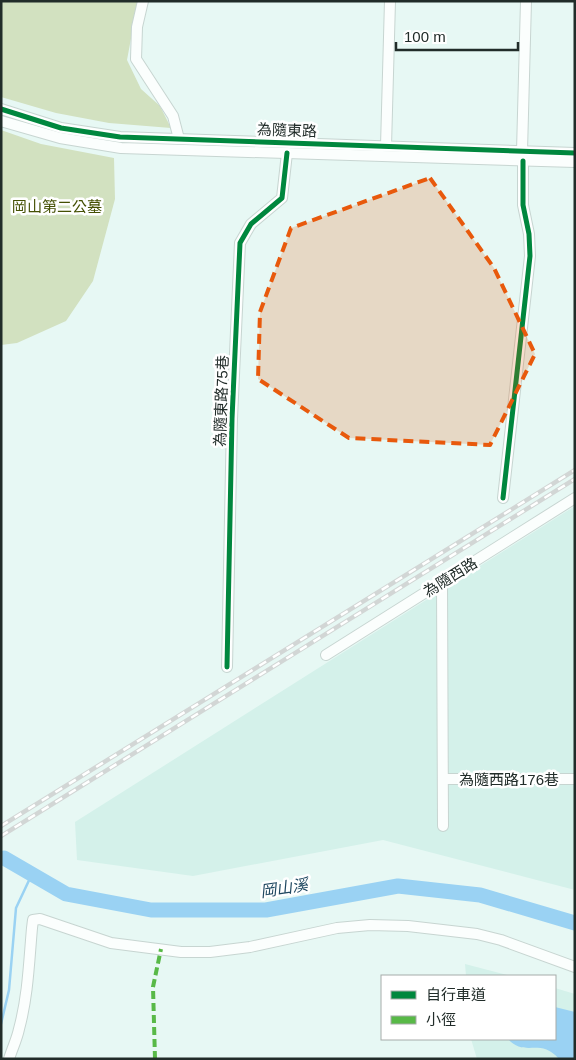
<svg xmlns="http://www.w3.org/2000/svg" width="576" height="1060" font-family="Helvetica,'Noto Sans TC',sans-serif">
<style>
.built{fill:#d4f1ea}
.green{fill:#d2e1c0}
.water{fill:#9ad2f3}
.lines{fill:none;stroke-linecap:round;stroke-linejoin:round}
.stream{stroke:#9ad2f3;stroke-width:2.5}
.river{stroke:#9ad2f3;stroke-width:15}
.minor-casing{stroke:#c7d5d1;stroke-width:12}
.minor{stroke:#fbfefd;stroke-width:10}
.rail-casing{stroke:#d2d6d5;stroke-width:4.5}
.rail{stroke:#fff;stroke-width:2.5;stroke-dasharray:8;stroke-linecap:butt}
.quiet{stroke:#58b947;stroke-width:4;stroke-dasharray:8 4;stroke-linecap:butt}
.cycleway-casing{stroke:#fff;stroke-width:8}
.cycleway{stroke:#00873e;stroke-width:5}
.marked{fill:#e8590c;fill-opacity:0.2;stroke:#e8590c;stroke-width:4;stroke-dasharray:10 6;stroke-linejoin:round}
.labels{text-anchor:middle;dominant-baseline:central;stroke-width:5;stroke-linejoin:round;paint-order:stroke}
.street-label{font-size:15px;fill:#212c29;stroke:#fff}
.park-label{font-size:15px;fill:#445003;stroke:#fff}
.water-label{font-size:16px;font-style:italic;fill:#1f4760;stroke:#fff}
</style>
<rect width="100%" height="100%" fill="#e7f8f4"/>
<g class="built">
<path d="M575 506V890L383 840 193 876 77 860 75 822Z"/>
<path d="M465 964 511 976H466Z"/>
<path d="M555 988 575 994V1059H477L471 1039H555Z"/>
</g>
<g class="green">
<path d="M1 1H138L127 60 141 89 160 106 171 128 109 123 56 113 1 97Z"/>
<path d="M1 130 41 144 114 158 115 199 93 281 66 321 17 343 1 345Z"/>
</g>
<path class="water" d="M555 1007 575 1012V1059H559C540 1037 525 1058 508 1039H555Z"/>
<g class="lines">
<g class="stream">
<path d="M1 853 4 858"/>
<path d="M1 1024 9 990 16 908 32 874"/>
</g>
<path class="river" d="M4 858 66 894 151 910H266L398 886 480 895 575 923"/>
<g class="minor-casing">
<g id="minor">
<path d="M143 1 137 27 136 59 173 116 179 139"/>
<path d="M1 109 61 128 120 137 575 153"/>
<path d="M1 121 60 138 121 148 575 162"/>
<path d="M386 146 390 1"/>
<path d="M522 151 526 1"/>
<path d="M503 498 530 256 529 234 523 205V161"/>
<path d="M442 582 443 826"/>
<path d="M326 655 575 498"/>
<path d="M227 667 232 419 240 243 251 224 282 198 287 153"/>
<path d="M443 779H575"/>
<path d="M9 1059C12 1049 17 1039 19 1029 28 996 29 962 32 928L33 920 40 919 111 943 181 952H210L250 947 337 928 370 925 408 926 477 934 501 940 575 967"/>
</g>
</g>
<use href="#minor" class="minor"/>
<g class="rail-casing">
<g id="rail">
<path d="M1 826 575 470"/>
<path d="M1 836 575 479"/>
</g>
</g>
<use href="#rail" class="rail"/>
<path class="quiet" d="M155 1059 153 987 161 949"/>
<g class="cycleway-casing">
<g id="cycleway">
<path d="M1 109 61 128 120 137 575 153"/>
<path d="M503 498 530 256 529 234 523 205V161"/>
<path d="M227 667 232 419 240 243 251 224 282 198 287 153"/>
</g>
</g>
<use href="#cycleway" class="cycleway"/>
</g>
<path class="marked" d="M430 178 494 268 535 354 490 445 349 438 258 379 260 312 291 228Z"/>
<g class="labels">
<g class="street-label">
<text transform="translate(287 130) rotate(2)">為隨東路</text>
<text transform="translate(221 401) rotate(-88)">為隨東路75巷</text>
<text transform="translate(450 577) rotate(-32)">為隨西路</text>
<text x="509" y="779">為隨西路176巷</text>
</g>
<g class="park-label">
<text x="57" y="206">岡山第二公墓</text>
</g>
<g class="water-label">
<text transform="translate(284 888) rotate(-9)">岡山溪</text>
</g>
</g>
<rect width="576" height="1060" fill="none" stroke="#212c29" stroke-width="5"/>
<rect x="381" y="975" width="175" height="65" fill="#ffffff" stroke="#a6aba9"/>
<rect x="391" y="991" width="25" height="8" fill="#00873e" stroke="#a6aba9"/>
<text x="426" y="1000" font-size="15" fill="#212c29">自行車道</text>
<rect x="391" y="1016" width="25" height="8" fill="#58b947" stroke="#a6aba9"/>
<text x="426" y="1025" font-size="15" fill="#212c29">小徑</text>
<path d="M396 42v8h122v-8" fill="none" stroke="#212c29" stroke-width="2.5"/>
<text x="404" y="42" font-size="15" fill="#212c29" stroke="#ffffff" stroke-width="4" paint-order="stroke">100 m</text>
</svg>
